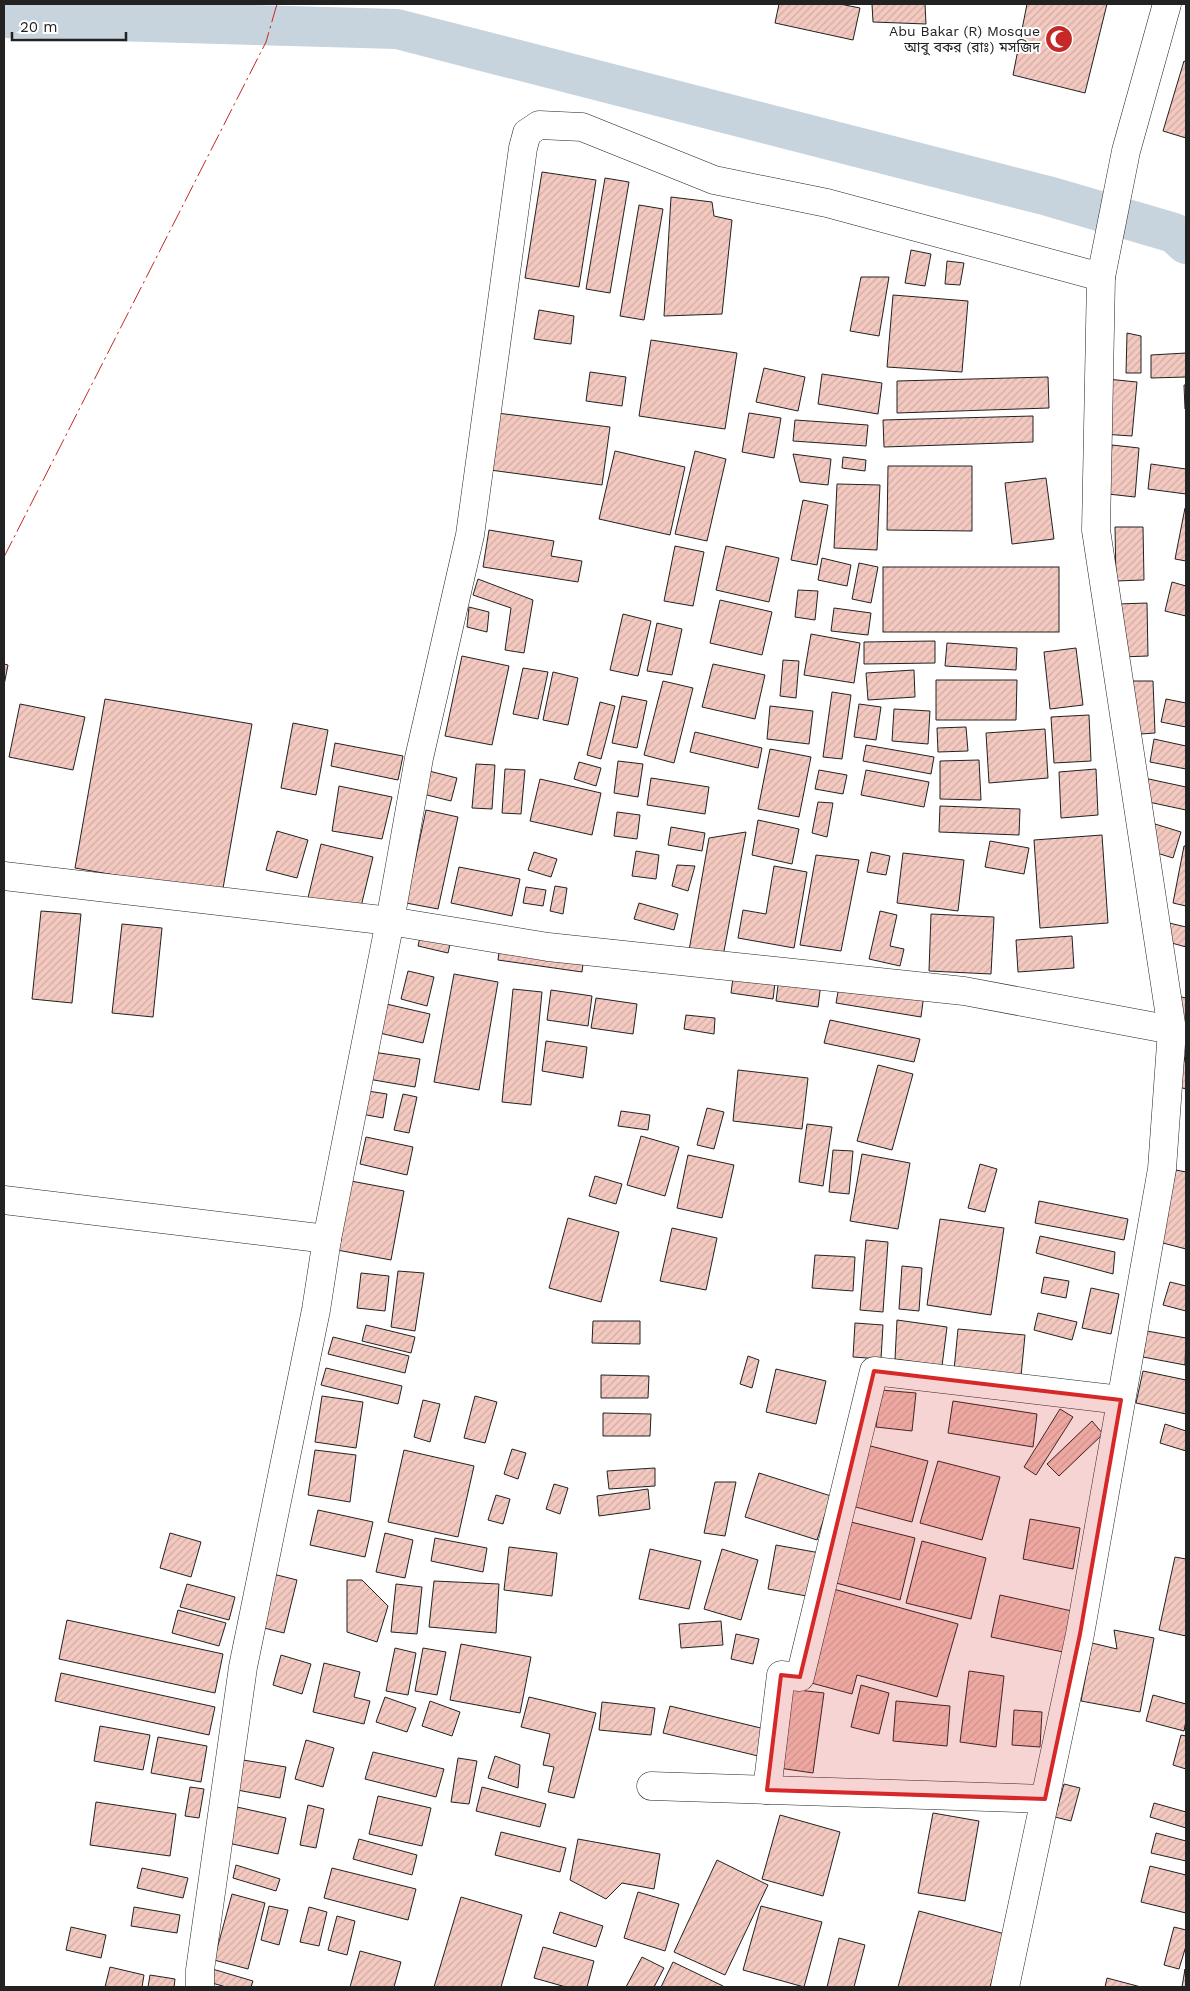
<svg xmlns="http://www.w3.org/2000/svg" width="1190" height="1991" font-family="'Work Sans','Noto Sans Bengali',sans-serif">
<style>
.lines{fill:none;stroke-linecap:round;stroke-linejoin:round}
.canal{stroke:#c7d3dd;stroke-width:40}
.building{fill:url(#building-hatch);stroke:#222}
.minor-casing{stroke:#222;stroke-width:29}
.minor{stroke:#fff;stroke-width:28}
.power{stroke:#c62828;stroke-width:1;stroke-dasharray:18 4 2.5 4;stroke-linecap:butt}
.marked{fill:#d62828;fill-opacity:0.2;stroke:#d62828;stroke-width:4;stroke-linejoin:round}
.labels{text-anchor:middle;dominant-baseline:central;stroke-width:4;stroke-linejoin:round;paint-order:stroke}
.poi-label{font-size:14px;fill:#222;stroke:#fff;text-anchor:end}
</style>
<defs>
<pattern id="building-hatch" width="6" height="6" patternUnits="userSpaceOnUse" patternTransform="scale(1.25)"><rect width="6" height="6" fill="#f3c9c0"/><path d="M-1 1l2-2M0 6l6-6M5 7l2-2" fill="none" stroke="#d0aca5"/></pattern>
</defs>
<rect width="100%" height="100%" fill="#fff"/>
<g class="lines">
<path class="canal" d="M4 18 397 29 1048 196 1174 233 1186 244"/>
</g>
<g class="building">
<path d="M779 4H840L860 8 853 40 775 23Z"/>
<path d="M872 4H925L926 24 873 22Z"/>
<path d="M1027 4H1107L1085 93 1013 75Z"/>
<path d="M1184 61 1186 62V138L1163 131Z"/>
<path d="M542 172 596 180 579 287 525 278Z"/>
<path d="M605 178 629 182 610 293 586 289Z"/>
<path d="M671 197 712 202 714 216 732 220 722 314 664 316Z"/>
<path d="M639 205 663 209 644 320 620 316Z"/>
<path d="M911 250 931 254 925 286 905 283Z"/>
<path d="M947 261 964 263 960 285 945 284Z"/>
<path d="M861 277H889L879 336 850 331Z"/>
<path d="M893 295 968 301 962 372 887 367Z"/>
<path d="M539 310 574 316 571 344 534 339Z"/>
<path d="M1127 333 1141 336V373H1126Z"/>
<path d="M651 340 737 353 725 429 639 416Z"/>
<path d="M1186 353V377L1151 378V355Z"/>
<path d="M764 368 805 377 798 411 756 402Z"/>
<path d="M590 372 626 377 622 406 586 401Z"/>
<path d="M822 374 882 383 878 414 818 404Z"/>
<path d="M1048 377 1049 408 897 413V381Z"/>
<path d="M1107 379 1137 382 1132 436 1102 434Z"/>
<path d="M1184 385H1186V409H1185Z"/>
<path d="M497 413 610 427 602 485 490 470Z"/>
<path d="M749 413 781 418 774 458 742 452Z"/>
<path d="M1033 416V442L884 447 883 420Z"/>
<path d="M795 420 868 425 866 446 793 441Z"/>
<path d="M1112 445 1139 448 1135 497 1108 494Z"/>
<path d="M615 451 685 467 670 535 599 519Z"/>
<path d="M695 451 726 459 707 541 675 534Z"/>
<path d="M793 454 831 459 828 485 800 482Z"/>
<path d="M843 457 866 460 865 471 842 468Z"/>
<path d="M1151 464 1186 469V494L1148 489Z"/>
<path d="M888 466H972V531L887 530Z"/>
<path d="M1046 478 1054 539 1012 544 1005 483Z"/>
<path d="M837 484 880 485 877 550 834 548Z"/>
<path d="M803 500 828 505 817 565 791 560Z"/>
<path d="M1185 508H1186V561L1175 559Z"/>
<path d="M1115 527H1143L1144 580 1116 581Z"/>
<path d="M489 530 554 541 551 556 582 561 578 582 483 567Z"/>
<path d="M675 546 704 552 693 606 664 601Z"/>
<path d="M726 546 779 558 769 602 716 590Z"/>
<path d="M822 558 851 565 847 586 818 580Z"/>
<path d="M859 563 878 567 871 603 852 599Z"/>
<rect x="883" y="567" width="176" height="65"/>
<path d="M478 579 533 600 524 653 505 650 511 608 473 595Z"/>
<path d="M1172 582 1186 586V616L1165 611Z"/>
<path d="M798 590 818 591 815 620 795 617Z"/>
<path d="M720 600 772 612 762 655 710 643Z"/>
<path d="M1147 603 1148 656 1120 657 1118 604Z"/>
<path d="M469 607 489 612 487 632 467 627Z"/>
<path d="M834 608 871 613 868 635 831 631Z"/>
<path d="M623 614 651 621 638 676 610 670Z"/>
<path d="M657 623 682 629 672 675 647 671Z"/>
<path d="M811 634 860 643 854 683 804 675Z"/>
<path d="M935 641V663L864 664V642Z"/>
<path d="M947 643 1017 648 1016 670 945 666Z"/>
<path d="M1076 648 1083 705 1050 709 1044 652Z"/>
<path d="M462 656 509 666 492 745 445 736Z"/>
<path d="M783 660 799 661 796 698 780 696Z"/>
<path d="M4 664 8 665 4 685Z"/>
<path d="M713 664 765 675 755 719 702 707Z"/>
<path d="M523 668 548 672 538 719 513 714Z"/>
<path d="M914 670 915 697 868 700 866 673Z"/>
<path d="M553 672 578 678 568 725 543 720Z"/>
<path d="M936 680H1017L1016 720H936Z"/>
<path d="M663 681 693 688 674 763 644 755Z"/>
<path d="M1125 681H1153L1155 733 1127 735Z"/>
<path d="M832 692 851 695 842 759 823 757Z"/>
<path d="M622 696 647 701 637 748 612 743Z"/>
<path d="M105 699 252 724 222 894 75 868Z"/>
<path d="M1166 699 1186 703V727L1161 722Z"/>
<path d="M600 702 615 706 601 759 587 755Z"/>
<path d="M20 704 85 717 73 770 9 757Z"/>
<path d="M859 704 881 707 876 740 854 737Z"/>
<path d="M770 706 813 711 809 744 767 739Z"/>
<path d="M894 709 930 711 928 744 892 741Z"/>
<path d="M1089 715 1091 761 1054 763 1051 717Z"/>
<path d="M293 723 328 730 316 795 281 788Z"/>
<path d="M966 727 968 751 938 752 937 728Z"/>
<path d="M1045 729 1048 778 989 783 986 733Z"/>
<path d="M695 732 762 748 758 768 690 752Z"/>
<path d="M1154 739 1186 746V769L1150 762Z"/>
<path d="M335 743 403 756 398 780 331 766Z"/>
<path d="M866 745 934 757 931 774 863 761Z"/>
<path d="M770 749 811 757 799 817 758 809Z"/>
<path d="M979 760 981 800 940 799V761Z"/>
<path d="M618 761 643 764 638 797 614 793Z"/>
<path d="M579 762 601 768 596 786 574 779Z"/>
<path d="M476 764 495 765 492 809 472 808Z"/>
<path d="M505 769 525 770 521 814 502 813Z"/>
<path d="M1096 769 1098 815 1061 818 1059 772Z"/>
<path d="M819 770 847 775 843 794 815 789Z"/>
<path d="M866 770 929 782 924 807 861 795Z"/>
<path d="M429 771 457 778 451 801 423 794Z"/>
<path d="M651 778 709 787 705 814 647 805Z"/>
<path d="M1144 778 1186 787V810L1139 800Z"/>
<path d="M540 779 601 793 592 835 530 821Z"/>
<path d="M339 786 392 797 382 839 332 831Z"/>
<path d="M818 802 833 803 827 837 812 833Z"/>
<path d="M940 806 1020 809 1019 835 939 832Z"/>
<path d="M426 810 458 817 438 909 406 903Z"/>
<path d="M617 812 640 815 637 839 614 836Z"/>
<path d="M758 820 799 829 792 864 752 855Z"/>
<path d="M1142 820 1181 832 1173 858 1134 846Z"/>
<path d="M671 827 705 833 702 851 668 845Z"/>
<path d="M277 831 308 840 297 878 266 870Z"/>
<path d="M746 832 722 962 688 956 709 838Z"/>
<path d="M1102 835 1108 923 1040 928 1034 840Z"/>
<path d="M990 841 1029 848 1024 874 985 867Z"/>
<path d="M321 844 373 857 358 919 306 906Z"/>
<path d="M1184 846H1186V906L1173 903Z"/>
<path d="M636 851 659 855 656 879 632 876Z"/>
<path d="M534 852 557 859 551 877 528 870Z"/>
<path d="M871 852 890 856 886 875 867 872Z"/>
<path d="M903 853 964 860 958 911 897 903Z"/>
<path d="M816 855 859 860 841 951 800 945Z"/>
<path d="M677 865 695 866 688 891 672 886Z"/>
<path d="M774 866 807 872 794 948 738 938 743 910 766 914Z"/>
<path d="M459 867 520 879 512 916 451 903Z"/>
<path d="M555 886 567 888 563 914 550 911Z"/>
<path d="M526 887 546 890 543 906 523 903Z"/>
<path d="M639 903 678 914 674 930 634 919Z"/>
<path d="M41 911 81 914 72 1003 32 999Z"/>
<path d="M880 911 897 915 890 946 904 949 900 966 869 959Z"/>
<path d="M931 914 994 917 991 974 929 971Z"/>
<path d="M425 915 455 922 448 953 418 946Z"/>
<path d="M1165 922 1186 927V947L1161 940Z"/>
<path d="M122 924 162 928 153 1017 112 1013Z"/>
<path d="M502 928 586 939 582 972 498 960Z"/>
<path d="M1072 936 1074 968 1018 972 1016 940Z"/>
<path d="M735 962 777 967 773 999 731 993Z"/>
<path d="M780 970 822 975 818 1007 776 1001Z"/>
<path d="M408 971 434 977 427 1006 401 999Z"/>
<path d="M454 974 498 982 479 1090 434 1082Z"/>
<path d="M840 981 924 994 921 1017 836 1003Z"/>
<path d="M513 989 542 992 531 1105 502 1102Z"/>
<path d="M551 990 592 996 588 1026 547 1020Z"/>
<path d="M1177 996 1186 998V1034Z"/>
<path d="M596 998 637 1004 633 1034 591 1028Z"/>
<path d="M382 1003 430 1014 423 1043 375 1032Z"/>
<path d="M686 1015 715 1018 714 1034 684 1029Z"/>
<path d="M830 1020 920 1039 914 1062 824 1043Z"/>
<path d="M546 1041 587 1047 583 1078 542 1071Z"/>
<path d="M366 1051 420 1059 415 1087 362 1078Z"/>
<path d="M1186 1051V1089L1179 1087Z"/>
<path d="M878 1065 913 1074 892 1150 857 1141Z"/>
<path d="M738 1070 808 1078 802 1129 733 1121Z"/>
<path d="M355 1089 387 1094 383 1118 351 1112Z"/>
<path d="M403 1094 417 1097 409 1133 394 1130Z"/>
<path d="M707 1108 724 1112 714 1149 697 1145Z"/>
<path d="M621 1111 650 1115 648 1130 618 1126Z"/>
<path d="M807 1124 832 1127 823 1186 799 1182Z"/>
<path d="M641 1136 679 1147 665 1196 627 1185Z"/>
<path d="M366 1137 413 1147 407 1175 360 1164Z"/>
<path d="M833 1150 853 1151 849 1194 829 1192Z"/>
<path d="M862 1154 910 1163 898 1229 850 1221Z"/>
<path d="M688 1155 734 1165 722 1218 677 1208Z"/>
<path d="M980 1164 997 1169 985 1212 968 1208Z"/>
<path d="M1176 1170 1186 1172V1249L1159 1242Z"/>
<path d="M595 1176 622 1184 616 1204 589 1196Z"/>
<path d="M351 1181 404 1191 391 1260 337 1250Z"/>
<path d="M1039 1201 1128 1219 1124 1240 1035 1223Z"/>
<path d="M568 1218 619 1232 601 1302 549 1288Z"/>
<path d="M940 1219 1004 1228 991 1315 927 1305Z"/>
<path d="M672 1228 717 1238 706 1290 660 1281Z"/>
<path d="M1040 1236 1115 1252 1113 1274 1036 1253Z"/>
<path d="M866 1240 888 1242 883 1312 860 1310Z"/>
<path d="M815 1255 855 1257 853 1291 812 1288Z"/>
<path d="M902 1266 922 1268 919 1311 899 1309Z"/>
<path d="M398 1271 424 1273 415 1331 391 1327Z"/>
<path d="M361 1273 389 1276 385 1311 357 1308Z"/>
<path d="M1044 1277 1069 1281 1066 1298 1041 1293Z"/>
<path d="M1170 1282 1186 1286V1311L1163 1305Z"/>
<path d="M1091 1288 1119 1294 1111 1334 1082 1328Z"/>
<path d="M1038 1313 1077 1322 1072 1340 1034 1330Z"/>
<path d="M897 1320 947 1327 942 1366 895 1359Z"/>
<path d="M593 1321H640V1344L592 1343Z"/>
<path d="M855 1323 883 1325 881 1359 853 1357Z"/>
<path d="M366 1325 415 1337 411 1353 362 1341Z"/>
<path d="M958 1329 1025 1335 1021 1376 954 1370Z"/>
<path d="M1147 1331 1186 1338 1185 1365 1143 1357Z"/>
<path d="M333 1337 409 1356 405 1373 328 1354Z"/>
<path d="M748 1356 759 1360 752 1388 740 1384Z"/>
<path d="M326 1368 402 1386 398 1404 321 1385Z"/>
<path d="M776 1369 826 1381 816 1424 766 1412Z"/>
<path d="M1143 1371 1186 1380V1414L1136 1403Z"/>
<path d="M601 1375 649 1376 648 1398H601Z"/>
<path d="M881 1390 916 1393 912 1431 876 1427Z"/>
<path d="M322 1396 363 1402 356 1448 315 1442Z"/>
<path d="M475 1396 497 1402 485 1443 464 1438Z"/>
<path d="M423 1400 440 1404 430 1442 414 1437Z"/>
<path d="M953 1401 1037 1414 1033 1447 948 1433Z"/>
<path d="M1060 1409 1073 1417 1036 1475 1024 1467Z"/>
<path d="M603 1413 651 1414 650 1436H603Z"/>
<path d="M1092 1421 1103 1434 1059 1476 1047 1464Z"/>
<path d="M1165 1424 1186 1431V1451L1160 1443Z"/>
<path d="M863 1444 928 1461 912 1522 848 1505Z"/>
<path d="M512 1449 526 1453 518 1479 504 1474Z"/>
<path d="M315 1450 356 1455 350 1502 308 1495Z"/>
<path d="M404 1450 474 1466 458 1537 388 1522Z"/>
<path d="M938 1461 1000 1477 982 1540 920 1523Z"/>
<path d="M655 1468V1486L609 1489 607 1471Z"/>
<path d="M759 1473 831 1496 817 1540 745 1517Z"/>
<path d="M715 1482H736L725 1536 704 1533Z"/>
<path d="M554 1484 568 1488 560 1514 546 1509Z"/>
<path d="M648 1489 650 1509 599 1516 597 1496Z"/>
<path d="M496 1495 510 1499 503 1524 488 1520Z"/>
<path d="M318 1510 373 1522 365 1557 310 1545Z"/>
<path d="M1030 1519 1080 1528 1073 1569 1023 1559Z"/>
<path d="M851 1522 915 1538 900 1600 836 1583Z"/>
<path d="M170 1533 201 1542 191 1577 160 1568Z"/>
<path d="M385 1533 413 1540 405 1578 376 1572Z"/>
<path d="M435 1538 487 1548 483 1572 431 1561Z"/>
<path d="M922 1541 986 1558 971 1619 906 1603Z"/>
<path d="M776 1545 820 1553 812 1597 768 1589Z"/>
<path d="M509 1547 557 1553 552 1596 504 1590Z"/>
<path d="M650 1549 701 1561 689 1609 639 1599Z"/>
<path d="M722 1549 758 1560 741 1620 704 1609Z"/>
<path d="M1175 1557 1186 1559V1636L1159 1630Z"/>
<path d="M269 1573 297 1580 284 1633 256 1626Z"/>
<path d="M347 1580H362L388 1606 377 1642 347 1632Z"/>
<path d="M434 1581 499 1584 496 1633 429 1627Z"/>
<path d="M187 1584 235 1597 229 1620 180 1607Z"/>
<path d="M396 1584 422 1587 417 1634 391 1632Z"/>
<path d="M830 1588 958 1624 937 1697 857 1675 852 1694 804 1681Z"/>
<path d="M1000 1595 1072 1611 1063 1652 991 1637Z"/>
<path d="M178 1610 226 1623 219 1646 172 1633Z"/>
<path d="M67 1620 223 1654 215 1693 59 1659Z"/>
<path d="M721 1621 723 1645 681 1648 679 1624Z"/>
<path d="M1114 1630 1154 1638 1140 1712 1081 1701 1092 1643 1117 1649Z"/>
<path d="M736 1634 759 1639 753 1664 731 1659Z"/>
<path d="M461 1644 531 1657 520 1713 450 1700Z"/>
<path d="M395 1648 416 1653 408 1695 386 1691Z"/>
<path d="M423 1648 446 1652 437 1695 415 1691Z"/>
<path d="M281 1655 311 1664 302 1694 273 1685Z"/>
<path d="M324 1663 360 1672 354 1697 370 1701 364 1724 313 1712Z"/>
<path d="M969 1671 1004 1676 996 1747 960 1742Z"/>
<path d="M61 1673 215 1707 209 1735 55 1701Z"/>
<path d="M861 1685 889 1693 879 1734 851 1727Z"/>
<path d="M790 1689 824 1693 813 1773 779 1768Z"/>
<path d="M1153 1695 1186 1704V1721L1184 1731 1146 1721Z"/>
<path d="M385 1697 416 1708 407 1732 376 1722Z"/>
<path d="M529 1697 596 1713 574 1798 548 1792 554 1767 543 1765 550 1734 521 1727Z"/>
<path d="M430 1701 460 1712 452 1736 422 1726Z"/>
<path d="M896 1701 950 1706 947 1746 893 1741Z"/>
<path d="M602 1702 655 1708 651 1735 599 1730Z"/>
<path d="M670 1706 765 1729 758 1756 663 1733Z"/>
<path d="M1014 1710 1042 1712 1040 1747 1012 1745Z"/>
<path d="M100 1726 150 1735 143 1770 94 1761Z"/>
<path d="M1181 1735 1186 1736V1769L1173 1765Z"/>
<path d="M158 1737 207 1746 201 1782 151 1773Z"/>
<path d="M306 1740 334 1748 323 1787 295 1779Z"/>
<path d="M373 1752 444 1769 436 1797 365 1779Z"/>
<path d="M495 1756 520 1765 518 1788 488 1778Z"/>
<path d="M458 1758 477 1761 469 1804 451 1802Z"/>
<path d="M243 1760 286 1767 280 1798 237 1790Z"/>
<path d="M1064 1784 1080 1788 1071 1821 1055 1817Z"/>
<path d="M190 1787 204 1789 199 1818 185 1816Z"/>
<path d="M482 1787 546 1804 540 1827 476 1811Z"/>
<path d="M378 1796 431 1808 422 1846 369 1834Z"/>
<path d="M96 1802 176 1814 170 1856 90 1845Z"/>
<path d="M1154 1803 1186 1812V1828L1150 1817Z"/>
<path d="M308 1805 324 1809 316 1848 300 1845Z"/>
<path d="M237 1807 286 1818 278 1854 228 1843Z"/>
<path d="M933 1813 979 1821 965 1901 918 1893Z"/>
<path d="M780 1815 840 1832 823 1896 762 1879Z"/>
<path d="M501 1832 566 1848 560 1872 495 1855Z"/>
<path d="M1156 1833 1186 1841V1861L1151 1853Z"/>
<path d="M359 1839 417 1855 412 1875 353 1859Z"/>
<path d="M578 1839 660 1854 654 1889 622 1883 606 1899 570 1880Z"/>
<path d="M717 1860 768 1885 725 1975 674 1952Z"/>
<path d="M236 1865 280 1879 276 1891 233 1878Z"/>
<path d="M1150 1866 1186 1875V1913L1141 1902Z"/>
<path d="M142 1868 188 1878 183 1898 137 1888Z"/>
<path d="M332 1868 416 1889 408 1920 324 1898Z"/>
<path d="M638 1892 679 1904 665 1951 624 1938Z"/>
<path d="M232 1894 265 1903 248 1969 214 1960Z"/>
<path d="M461 1897 522 1915 501 1987H434Z"/>
<path d="M269 1906 288 1910 279 1945 261 1940Z"/>
<path d="M761 1906 822 1922 804 1987 743 1970Z"/>
<path d="M134 1907 180 1915 177 1933 131 1926Z"/>
<path d="M309 1907 327 1912 319 1946 300 1942Z"/>
<path d="M919 1911 1005 1934 990 1987H898Z"/>
<path d="M560 1912 603 1926 596 1947 553 1933Z"/>
<path d="M337 1916 355 1921 347 1955 328 1950Z"/>
<path d="M71 1927 106 1935 101 1958 66 1950Z"/>
<path d="M1174 1927 1186 1930V1946L1179 1969 1164 1965Z"/>
<path d="M839 1938 865 1945 854 1987H827Z"/>
<path d="M543 1947 594 1961 587 1987H566L534 1978Z"/>
<path d="M360 1951 401 1962 394 1987H350Z"/>
<path d="M642 1957 664 1968 654 1987H626Z"/>
<path d="M673 1962 723 1986V1987H661Z"/>
<path d="M110 1967 144 1975 142 1987H105Z"/>
<path d="M209 1968 253 1981 251 1987H226L205 1981Z"/>
<path d="M1185 1969 1186 1987H1182Z"/>
<path d="M150 1975 175 1979 174 1987H148Z"/>
<path d="M1107 1978 1141 1987H1105Z"/>
</g>
<g class="lines">
<g class="minor-casing">
<g id="minor">
<path d="M4 876 390 921 548 947 964 991 1172 1030"/>
<path d="M4 1200 327 1239"/>
<path d="M651 1786 1045 1799"/>
<path d="M767 1790 781 1675 800 1677 874 1371 1121 1400"/>
<path d="M200 1987V1970L243 1667 316 1310 327 1239 390 921 419 758 470 535 523 148 527 133 539 125 582 127 714 180 827 203 1101 277"/>
<path d="M1005 1987 1080 1634 1162 1169 1172 1030 1096 530 1101 277 1126 151 1167 4"/>
</g>
</g>
<use href="#minor" class="minor"/>
<path class="power" d="M4 557 266 42 277 4"/>
</g>
<path class="marked" d="M874 1371 1121 1400 1080 1634 1045 1799 767 1790 781 1675 800 1677Z"/>
<defs>
<g id="mosque-disc" transform="scale(1.4375)"><circle r="9.5" fill="#c62828" stroke="#fff"/><path d="M3.5-4.9A6 6 0 1 0 3.5 4.9A5 5 0 1 1 3.5-4.9Z" fill="#fff"/></g>
</defs>
<g fill-rule="evenodd">
<use href="#mosque-disc" x="1059" y="39"/>
</g>
<g class="labels">
<g class="poi-label">
<text x="1040" y="31">Abu Bakar (R) Mosque<tspan x="1040" dy="16">আবু বকর (রাঃ) মসজিদ</tspan></text>
</g>
</g>
<rect width="1190" height="1991" fill="none" stroke="#222222" stroke-width="10"/>
<path d="M12 32v8h114v-8" fill="none" stroke="#222222" stroke-width="2.5"/>
<text x="20" y="32" font-size="15" fill="#222222" stroke="#ffffff" stroke-width="4" paint-order="stroke">20 m</text>
</svg>
